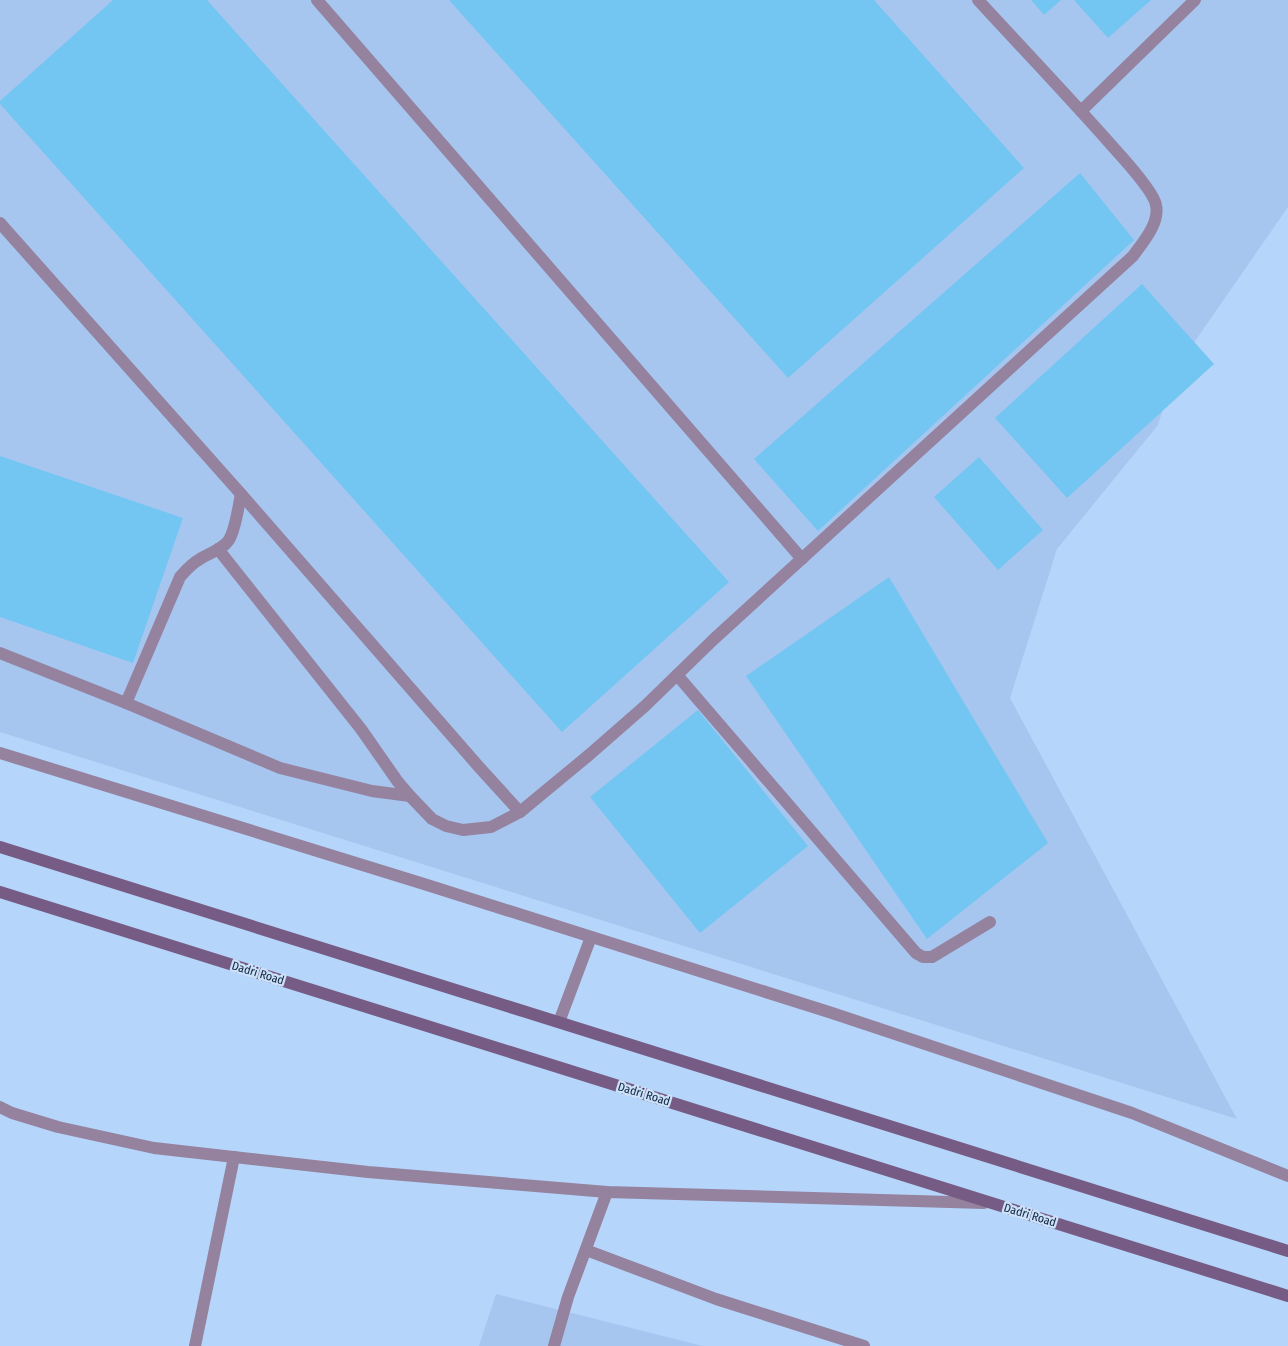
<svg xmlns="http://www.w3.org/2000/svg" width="1288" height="1346" font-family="'Fira Sans Condensed',sans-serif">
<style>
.built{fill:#a6c6ef}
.building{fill:#73c6f2}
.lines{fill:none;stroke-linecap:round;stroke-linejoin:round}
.lane{stroke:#94829e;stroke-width:12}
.street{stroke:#94829e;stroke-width:12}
.secondary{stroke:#765b84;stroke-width:12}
.labels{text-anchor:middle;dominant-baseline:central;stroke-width:4.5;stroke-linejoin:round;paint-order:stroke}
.street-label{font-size:12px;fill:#11253d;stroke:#cce1fa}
</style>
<rect width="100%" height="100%" fill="#b6d5fa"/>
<g class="built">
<path d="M0 0H1288V207L1175 370 1158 425 1057 549 1010 698 1237 1119 0 732Z"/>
<path d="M496 1294 703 1346H479Z"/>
</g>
<g class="building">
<path d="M113 0H207L729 582 562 732 0 104V101Z"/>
<path d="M449 0H874L1024 168 788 378Z"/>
<path d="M1031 0H1061L1044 15Z"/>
<path d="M1074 0H1151L1108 38Z"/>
<path d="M1080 173 1134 240 818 531 754 459Z"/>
<path d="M1142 284 1214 364 1067 498 995 418Z"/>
<path d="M0 456 183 518 133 663 0 617Z"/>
<path d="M979 457 1043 530 998 570 934 497Z"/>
<path d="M889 577 1048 843 927 939 746 676Z"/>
<path d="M698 710 808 846 700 933 590 797Z"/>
</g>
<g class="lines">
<g class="lane">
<path d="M317 0 802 559"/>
<path d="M1081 111 1195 0"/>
<path d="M0 223 241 494 479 767 520 812"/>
<path d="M218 549 361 729 398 782 410 796 432 819 446 826 463 830 491 827 520 812 589 755 645 706 714 639 1133 256C1143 242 1160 223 1156 205 1154 192 1123 158 1113 147 1069 97 1023 49 978 0"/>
<path d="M0 653 126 703 280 768 372 791 410 796"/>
<path d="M677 675 916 953 923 957H932L990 922"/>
<path d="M126 703 180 577C186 570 191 564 200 559 209 553 222 550 229 540 236 528 238 508 241 494"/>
<path d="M586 1250 716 1299 864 1346"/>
<path d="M554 1346 568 1297 607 1192"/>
</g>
<g class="street">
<path d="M0 753 424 884 832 1013 1132 1113 1288 1176"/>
<path d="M559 1022 591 937"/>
<path d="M0 1107 12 1113 58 1127 154 1148 368 1172 607 1192 984 1203"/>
<path d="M195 1346 234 1157"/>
</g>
<g class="secondary">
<path d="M0 847 1288 1251"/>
<path d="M0 892 1288 1296"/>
</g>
</g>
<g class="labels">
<g class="street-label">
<text transform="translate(258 973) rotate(17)">Dadri Road</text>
<text transform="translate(644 1094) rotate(17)">Dadri Road</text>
<text transform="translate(1030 1215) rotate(17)">Dadri Road</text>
</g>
</g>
</svg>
